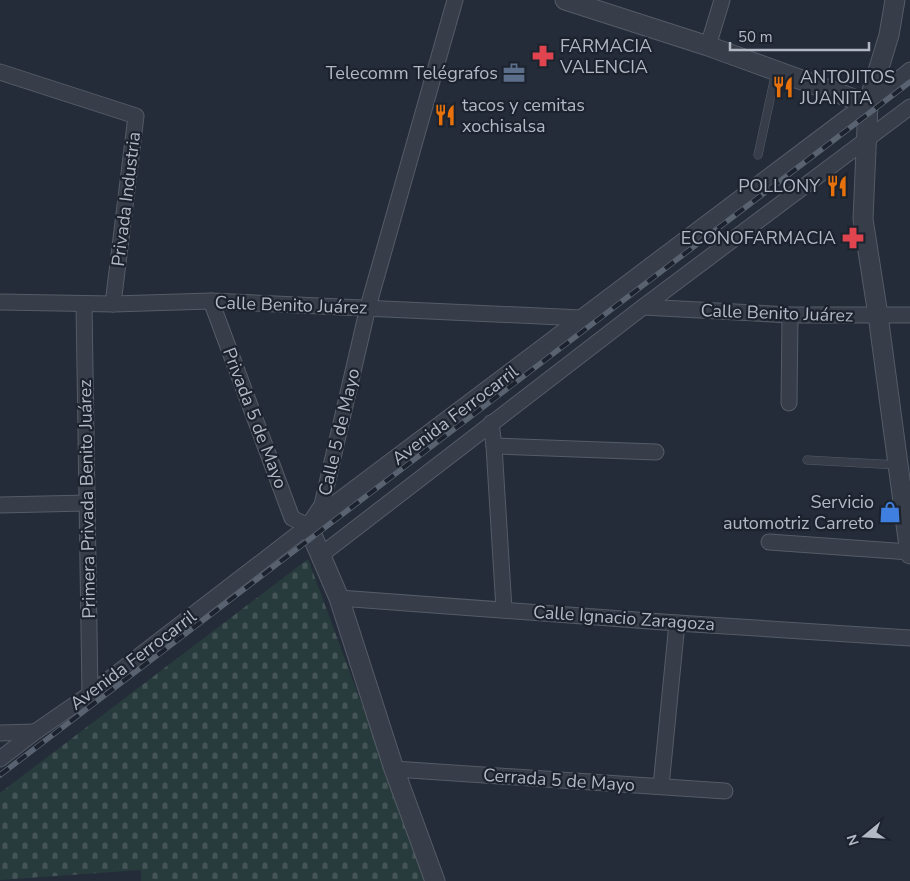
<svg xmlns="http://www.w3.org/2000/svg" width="910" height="881" font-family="'Nunito Sans',sans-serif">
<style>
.cemetery{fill:url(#cemetery-stones)}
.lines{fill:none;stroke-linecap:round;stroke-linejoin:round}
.service-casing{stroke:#555c67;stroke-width:9}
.minor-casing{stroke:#555c67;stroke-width:17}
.tertiary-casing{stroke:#555c67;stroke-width:21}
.service{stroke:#373e49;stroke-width:8}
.minor{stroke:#373e49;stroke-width:15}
.tertiary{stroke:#373e49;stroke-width:19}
.rail-casing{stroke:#596270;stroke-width:5.5}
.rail{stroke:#1c232e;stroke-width:4;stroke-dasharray:11;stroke-linecap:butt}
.labels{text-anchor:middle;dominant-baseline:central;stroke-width:4.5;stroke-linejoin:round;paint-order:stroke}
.poi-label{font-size:18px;fill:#b2b9c5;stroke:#1c232e;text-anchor:end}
.street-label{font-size:18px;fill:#b2b9c5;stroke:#1c232e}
</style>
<defs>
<pattern id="cemetery-stones" width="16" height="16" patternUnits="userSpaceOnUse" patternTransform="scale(1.25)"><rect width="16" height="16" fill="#283b3c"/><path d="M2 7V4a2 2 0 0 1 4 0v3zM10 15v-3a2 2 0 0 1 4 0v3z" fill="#455557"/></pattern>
</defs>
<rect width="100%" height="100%" fill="#232c38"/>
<path class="cemetery" d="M308 559 427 881H141V870L0 880V793Z"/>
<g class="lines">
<g class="service-casing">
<g id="service">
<path d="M758 155 776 72"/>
<path d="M807 460 898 465"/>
</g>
</g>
<g class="minor-casing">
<g id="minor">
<path d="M708 46 722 0"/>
<path d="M0 72 136 116 113 304"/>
<path d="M868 104 910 70"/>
<path d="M211 301 292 518 308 526"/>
<path d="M0 302 113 304 211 301 582 318"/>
<path d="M84 304 90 694"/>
<path d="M643 307 790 315H910"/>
<path d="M789 403 790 315"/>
<path d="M491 423 494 446 504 609"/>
<path d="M494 446 656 452"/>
<path d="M0 505 87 503"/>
<path d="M769 542 910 552"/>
<path d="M321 555 643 307 910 107"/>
<path d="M339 598 677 623 910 638"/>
<path d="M0 733 35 732"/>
<path d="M0 759 35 732 90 694 308 526 322 505 368 307 455 0"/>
<path d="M394 769 725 791"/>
<path d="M661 786 677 623"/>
</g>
</g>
<g class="tertiary-casing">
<g id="tertiary">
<path d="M565 0 708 46 868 104"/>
<path d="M895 0 889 35 868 104 863 219 878 315 910 554"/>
<path d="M435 881 394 769 339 598 308 526 868 104"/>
</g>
</g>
<use href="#service" class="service"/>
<use href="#minor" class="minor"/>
<use href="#tertiary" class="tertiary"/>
<g class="rail-casing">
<path id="rail" d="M0 775 910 82"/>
</g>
<use href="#rail" class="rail"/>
</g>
<defs>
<g id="pharmacy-bare" transform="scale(1.725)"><path d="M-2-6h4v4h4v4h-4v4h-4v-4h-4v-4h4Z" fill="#e0444e" stroke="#1c232e" stroke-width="2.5" paint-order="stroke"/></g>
<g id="office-bare" transform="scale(1.725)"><path d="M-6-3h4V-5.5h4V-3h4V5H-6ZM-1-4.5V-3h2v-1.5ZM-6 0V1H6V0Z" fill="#5c6f8a" stroke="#1c232e" stroke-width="2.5" paint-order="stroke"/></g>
<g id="restaurant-bare" transform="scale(1.725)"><path d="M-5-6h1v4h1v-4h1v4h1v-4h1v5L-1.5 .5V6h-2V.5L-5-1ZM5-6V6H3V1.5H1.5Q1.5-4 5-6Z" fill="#e8710a" stroke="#1c232e" stroke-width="2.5" paint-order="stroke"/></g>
<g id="shop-bare" transform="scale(1.725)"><path d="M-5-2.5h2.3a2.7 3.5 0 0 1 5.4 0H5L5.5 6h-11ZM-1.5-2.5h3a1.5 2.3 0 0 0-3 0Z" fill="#3f7fe0" stroke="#1c232e" stroke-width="2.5" paint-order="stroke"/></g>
</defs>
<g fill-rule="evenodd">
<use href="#pharmacy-bare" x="543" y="56"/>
<use href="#office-bare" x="514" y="73"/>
<use href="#restaurant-bare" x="783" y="87"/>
<use href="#restaurant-bare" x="445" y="115"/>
<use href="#restaurant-bare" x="837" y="186"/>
<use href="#pharmacy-bare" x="853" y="238"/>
<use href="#shop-bare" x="890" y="512"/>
</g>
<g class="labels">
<g class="poi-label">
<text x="560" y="46" text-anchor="start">FARMACIA<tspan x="560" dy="21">VALENCIA</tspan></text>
<text x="498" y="73">Telecomm Telégrafos</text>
<text x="800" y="77" text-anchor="start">ANTOJITOS<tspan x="800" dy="21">JUANITA</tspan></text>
<text x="462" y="105" text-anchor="start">tacos y cemitas<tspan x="462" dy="21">xochisalsa</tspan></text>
<text x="820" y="186">POLLONY</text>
<text x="836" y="238">ECONOFARMACIA</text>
<text x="874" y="502">Servicio<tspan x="874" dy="21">automotriz Carreto</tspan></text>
</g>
<g class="street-label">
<text transform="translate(126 199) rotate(-83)">Privada Industria</text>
<text transform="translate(291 305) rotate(2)">Calle Benito Juárez</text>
<text transform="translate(777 313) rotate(2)">Calle Benito Juárez</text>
<text transform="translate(455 415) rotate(-37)">Avenida Ferrocarril</text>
<text transform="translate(255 418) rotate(69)">Privada 5 de Mayo</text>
<text transform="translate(339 432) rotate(-77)">Calle 5 de Mayo</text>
<text transform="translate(87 499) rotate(-91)">Primera Privada Benito Juárez</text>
<text transform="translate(624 618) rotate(4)">Calle Ignacio Zaragoza</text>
<text transform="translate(133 660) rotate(-37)">Avenida Ferrocarril</text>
<text transform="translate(559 780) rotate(4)">Cerrada 5 de Mayo</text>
</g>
</g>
<g transform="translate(865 836) rotate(252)" stroke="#1c232e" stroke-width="4" paint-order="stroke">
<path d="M0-4L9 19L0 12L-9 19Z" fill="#b2b9c5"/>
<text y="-8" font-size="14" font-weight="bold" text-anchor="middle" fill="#b2b9c5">N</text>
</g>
<path d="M730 42v8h139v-8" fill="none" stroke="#b2b9c5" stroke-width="2.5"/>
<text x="738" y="42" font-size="15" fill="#b2b9c5" stroke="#1c232e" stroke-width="4" paint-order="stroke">50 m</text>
</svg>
